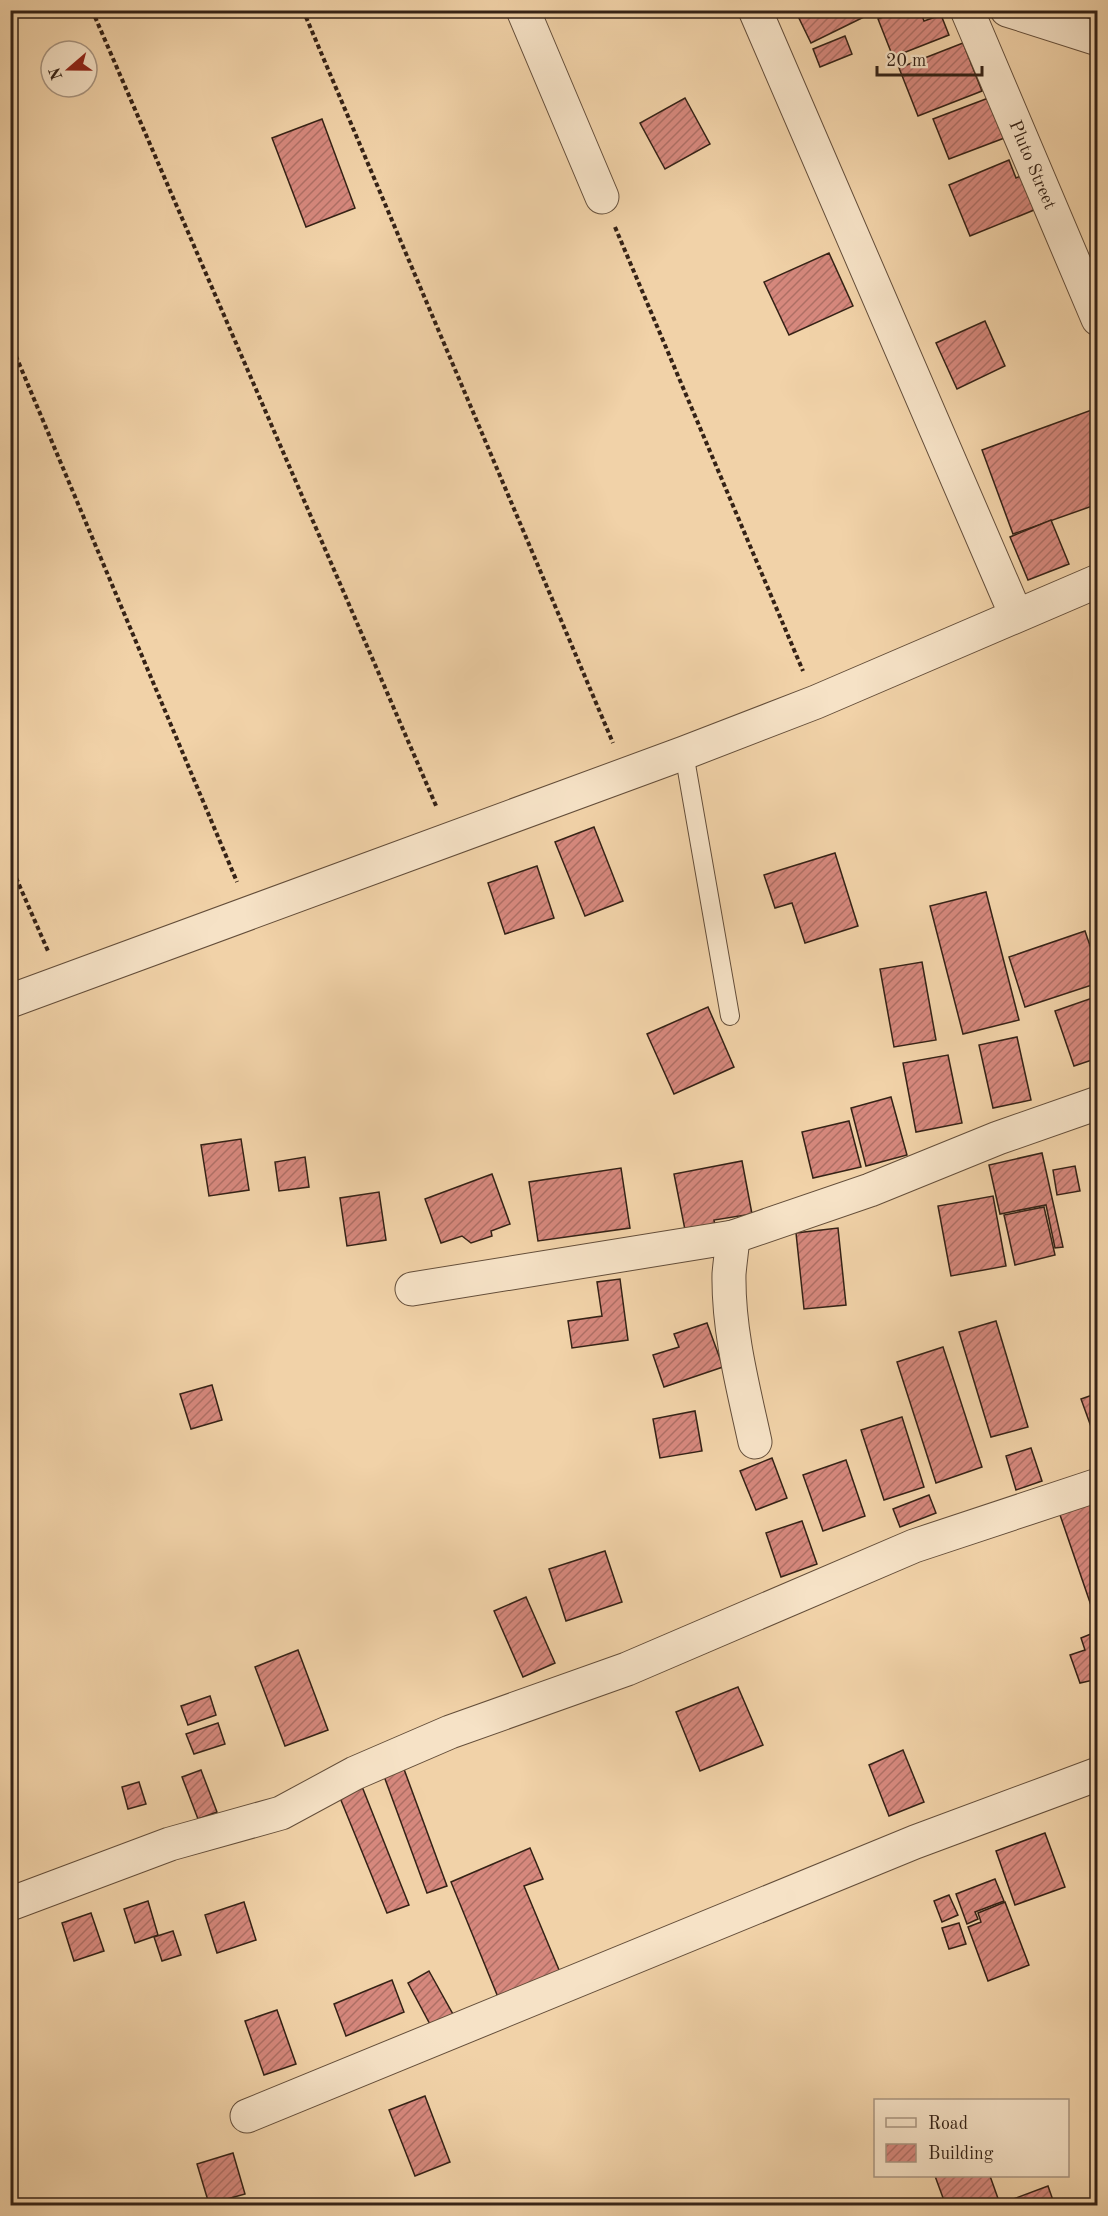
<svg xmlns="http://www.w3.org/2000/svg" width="1108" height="2216" font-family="'Old Standard TT',serif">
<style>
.building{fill:url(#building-hatch);stroke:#352216;stroke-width:1.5}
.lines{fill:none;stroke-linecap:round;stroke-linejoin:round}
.lane-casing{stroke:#644e3a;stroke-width:20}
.street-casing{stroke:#644e3a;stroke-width:35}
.path{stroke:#352216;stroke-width:4;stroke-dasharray:4.5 3;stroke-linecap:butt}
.lane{stroke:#f6e2c6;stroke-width:18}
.street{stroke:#f6e2c6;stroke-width:33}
.labels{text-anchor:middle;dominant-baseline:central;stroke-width:6;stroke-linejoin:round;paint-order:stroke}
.street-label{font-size:18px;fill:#352216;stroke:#f6e2c6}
</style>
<defs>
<pattern id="building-hatch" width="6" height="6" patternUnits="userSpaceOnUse" patternTransform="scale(1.5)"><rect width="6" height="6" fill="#d6887d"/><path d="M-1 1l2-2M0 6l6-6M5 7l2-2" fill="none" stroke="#ae6f65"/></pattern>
</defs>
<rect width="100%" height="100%" fill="#f1d2a8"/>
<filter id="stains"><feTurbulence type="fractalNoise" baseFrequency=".00333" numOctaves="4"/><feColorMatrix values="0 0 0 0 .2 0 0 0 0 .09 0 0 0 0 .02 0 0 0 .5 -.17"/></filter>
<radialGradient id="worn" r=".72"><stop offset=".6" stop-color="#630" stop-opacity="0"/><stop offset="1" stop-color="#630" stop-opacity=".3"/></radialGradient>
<g class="building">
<path d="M795 10H869L870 14 811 43Z"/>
<path d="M899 10H920L924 21 941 15 949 35 893 57 878 19Z"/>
<path d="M845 36 852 54 820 67 813 49Z"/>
<path d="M963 43 982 91 918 116 899 68Z"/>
<path d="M991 97 1007 137 949 159 933 119Z"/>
<path d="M685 98 710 144 665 169 640 123Z"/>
<path d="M322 119 355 208 306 227 272 138Z"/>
<path d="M1009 160 1016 178 1025 174 1039 208 970 236 949 185Z"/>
<path d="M829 253 853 306 789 335 764 282Z"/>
<path d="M985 321 1005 366 957 389 936 343Z"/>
<path d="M1097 408 1098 504 1013 534 982 450Z"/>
<path d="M1051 520 1069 564 1028 580 1010 537Z"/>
<path d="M594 827 623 901 585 916 555 842Z"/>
<path d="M835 853 858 926 805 943 792 903 775 908 764 875Z"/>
<path d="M537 866 554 918 505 934 488 883Z"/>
<path d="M986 892 1019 1020 963 1034 930 906Z"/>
<path d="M1085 931 1098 969V983L1025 1007 1009 957Z"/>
<path d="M922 962 936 1040 894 1047 880 969Z"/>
<path d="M1098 996V1058L1074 1066 1055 1011Z"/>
<path d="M708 1007 734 1067 674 1094 647 1034Z"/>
<path d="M1017 1037 1031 1100 993 1108 979 1045Z"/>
<path d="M948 1055 962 1123 916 1132 903 1063Z"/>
<path d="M891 1097 907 1155 866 1166 851 1108Z"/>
<path d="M849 1121 861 1167 813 1178 802 1132Z"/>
<path d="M241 1139 249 1190 209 1196 201 1145Z"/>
<path d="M1042 1153 1063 1247 1055 1248 1046 1205 1000 1214 989 1165Z"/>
<path d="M305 1157 309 1187 279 1191 275 1162Z"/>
<path d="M742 1161 752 1214 714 1220 716 1230 686 1235 674 1174Z"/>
<path d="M1075 1166 1080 1191 1057 1195 1053 1170Z"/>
<path d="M621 1168 630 1228 538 1241 529 1182Z"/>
<path d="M492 1174 510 1224 491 1231 492 1236 471 1243 462 1236 441 1243 425 1199Z"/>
<path d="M379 1192 386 1240 347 1246 340 1198Z"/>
<path d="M993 1196 1006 1266 951 1276 938 1206Z"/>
<path d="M1044 1207 1055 1255 1015 1265 1004 1215Z"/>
<path d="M838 1228 846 1305 804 1309 796 1233Z"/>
<path d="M620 1279 628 1340 572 1348 568 1321 602 1316 597 1282Z"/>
<path d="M996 1321 1028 1427 991 1437 959 1332Z"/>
<path d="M707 1323 723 1367 664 1387 653 1355 679 1347 674 1334Z"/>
<path d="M943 1347 982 1467 936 1483 897 1362Z"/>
<path d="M212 1385 222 1420 191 1429 180 1394Z"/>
<path d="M1098 1393V1446L1081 1399Z"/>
<path d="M695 1411 702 1451 660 1458 653 1419Z"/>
<path d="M902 1417 924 1487 884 1500 861 1430Z"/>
<path d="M1031 1448 1042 1481 1016 1490 1006 1456Z"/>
<path d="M772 1458 787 1498 756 1510 740 1471Z"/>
<path d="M846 1460 865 1516 823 1531 803 1475Z"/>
<path d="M929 1495 936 1513 900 1527 893 1509Z"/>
<path d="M1098 1499V1616L1095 1617 1059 1512Z"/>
<path d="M802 1521 817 1564 781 1577 766 1533Z"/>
<path d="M605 1551 622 1602 566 1621 549 1569Z"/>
<path d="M526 1597 555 1663 523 1677 494 1611Z"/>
<path d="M1098 1631V1692L1093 1680 1080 1683 1070 1655 1085 1650 1081 1638Z"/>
<path d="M298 1650 328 1730 285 1746 255 1667Z"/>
<path d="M738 1687 763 1745 700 1771 676 1712Z"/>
<path d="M210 1696 216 1715 188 1725 181 1706Z"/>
<path d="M218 1723 225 1744 194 1754 186 1734Z"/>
<path d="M903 1750 924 1802 889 1816 869 1765Z"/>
<path d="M401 1761 447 1886 427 1893 381 1768Z"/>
<path d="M201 1770 217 1812 198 1819 182 1777Z"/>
<path d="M139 1782 146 1804 128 1809 122 1787Z"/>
<path d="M361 1784 409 1905 387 1913 338 1793Z"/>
<path d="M1045 1833 1065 1887 1015 1905 996 1851Z"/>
<path d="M530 1848 543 1879 524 1886 562 1977 500 2002 451 1882Z"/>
<path d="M995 1879 1004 1901 975 1912 978 1919 967 1924 956 1894Z"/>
<path d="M949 1895 958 1915 942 1922 934 1901Z"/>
<path d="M148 1901 158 1935 135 1943 124 1909Z"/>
<path d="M244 1902 256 1940 217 1953 205 1915Z"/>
<path d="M1005 1902 1029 1965 988 1981 968 1927 981 1922 978 1913Z"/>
<path d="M91 1913 104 1951 74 1961 62 1923Z"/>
<path d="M959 1923 966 1944 949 1949 942 1928Z"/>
<path d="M173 1931 181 1955 162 1961 154 1937Z"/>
<path d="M429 1971 454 2016 432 2028 408 1983Z"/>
<path d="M392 1980 404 2012 346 2036 334 2004Z"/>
<path d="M277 2010 296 2064 264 2075 245 2021Z"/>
<path d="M425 2096 450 2162 415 2176 389 2110Z"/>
<path d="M233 2153 245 2194 209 2204 197 2164Z"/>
<path d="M935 2176H990L1000 2204 1048 2186 1055 2206H946Z"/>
</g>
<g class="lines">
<g class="lane-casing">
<path id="lane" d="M684 753 730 1016"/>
</g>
<g class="street-casing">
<g id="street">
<path d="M523 10 602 197"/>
<path d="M755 10 1016 615"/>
<path d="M967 10 1098 319"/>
<path d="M1007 10 1098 39"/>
<path d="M10 1001 684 753 816 702 1098 581"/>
<path d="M733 1237C732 1249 730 1262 729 1274 728 1330 743 1387 755 1442"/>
<path d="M412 1289 733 1237 870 1190 998 1138 1098 1103"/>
<path d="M10 1904 170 1844 281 1813 355 1773 450 1732 627 1669 914 1546 1098 1485"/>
<path d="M247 2116 915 1842 1098 1774"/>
</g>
</g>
<g class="path">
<path d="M92 10 437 808"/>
<path d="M303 10 613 743"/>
<path d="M615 227 803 671"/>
<path d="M10 342 237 882"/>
<path d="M10 864 48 951"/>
</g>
<use href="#lane" class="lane"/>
<use href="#street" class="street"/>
</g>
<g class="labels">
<g class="street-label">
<text transform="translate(1032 165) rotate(67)">Pluto Street</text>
</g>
</g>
<rect width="1108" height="2216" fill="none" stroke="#f1d2a8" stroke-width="36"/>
<rect x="12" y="12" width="1084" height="2192" fill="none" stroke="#352216" stroke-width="3"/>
<rect x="18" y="18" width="1072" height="2180" fill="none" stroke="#352216" stroke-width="1.5"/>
<rect x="874" y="2099" width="195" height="78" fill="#f6e2c6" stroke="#a99580" stroke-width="1.5"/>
<rect x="886" y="2118" width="30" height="9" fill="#f6e2c6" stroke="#a99580" stroke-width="1.5"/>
<text x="928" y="2129" font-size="18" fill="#352216">Road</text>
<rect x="886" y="2144" width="30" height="18" fill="url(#building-hatch)" stroke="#a99580" stroke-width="1.5"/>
<text x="928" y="2159" font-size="18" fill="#352216">Building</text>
<g transform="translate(69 69) rotate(250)"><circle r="28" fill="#f6e2c6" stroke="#a99580" stroke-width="1.5"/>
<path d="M0-4.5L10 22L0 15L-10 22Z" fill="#8f2418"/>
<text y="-9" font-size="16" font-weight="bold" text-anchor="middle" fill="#352216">N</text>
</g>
<path d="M877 66v9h105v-9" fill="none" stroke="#352216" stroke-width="3"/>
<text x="886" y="66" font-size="18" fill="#352216" stroke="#f6e2c6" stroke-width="4.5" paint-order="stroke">20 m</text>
<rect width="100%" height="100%" filter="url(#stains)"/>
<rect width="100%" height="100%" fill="url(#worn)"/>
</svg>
